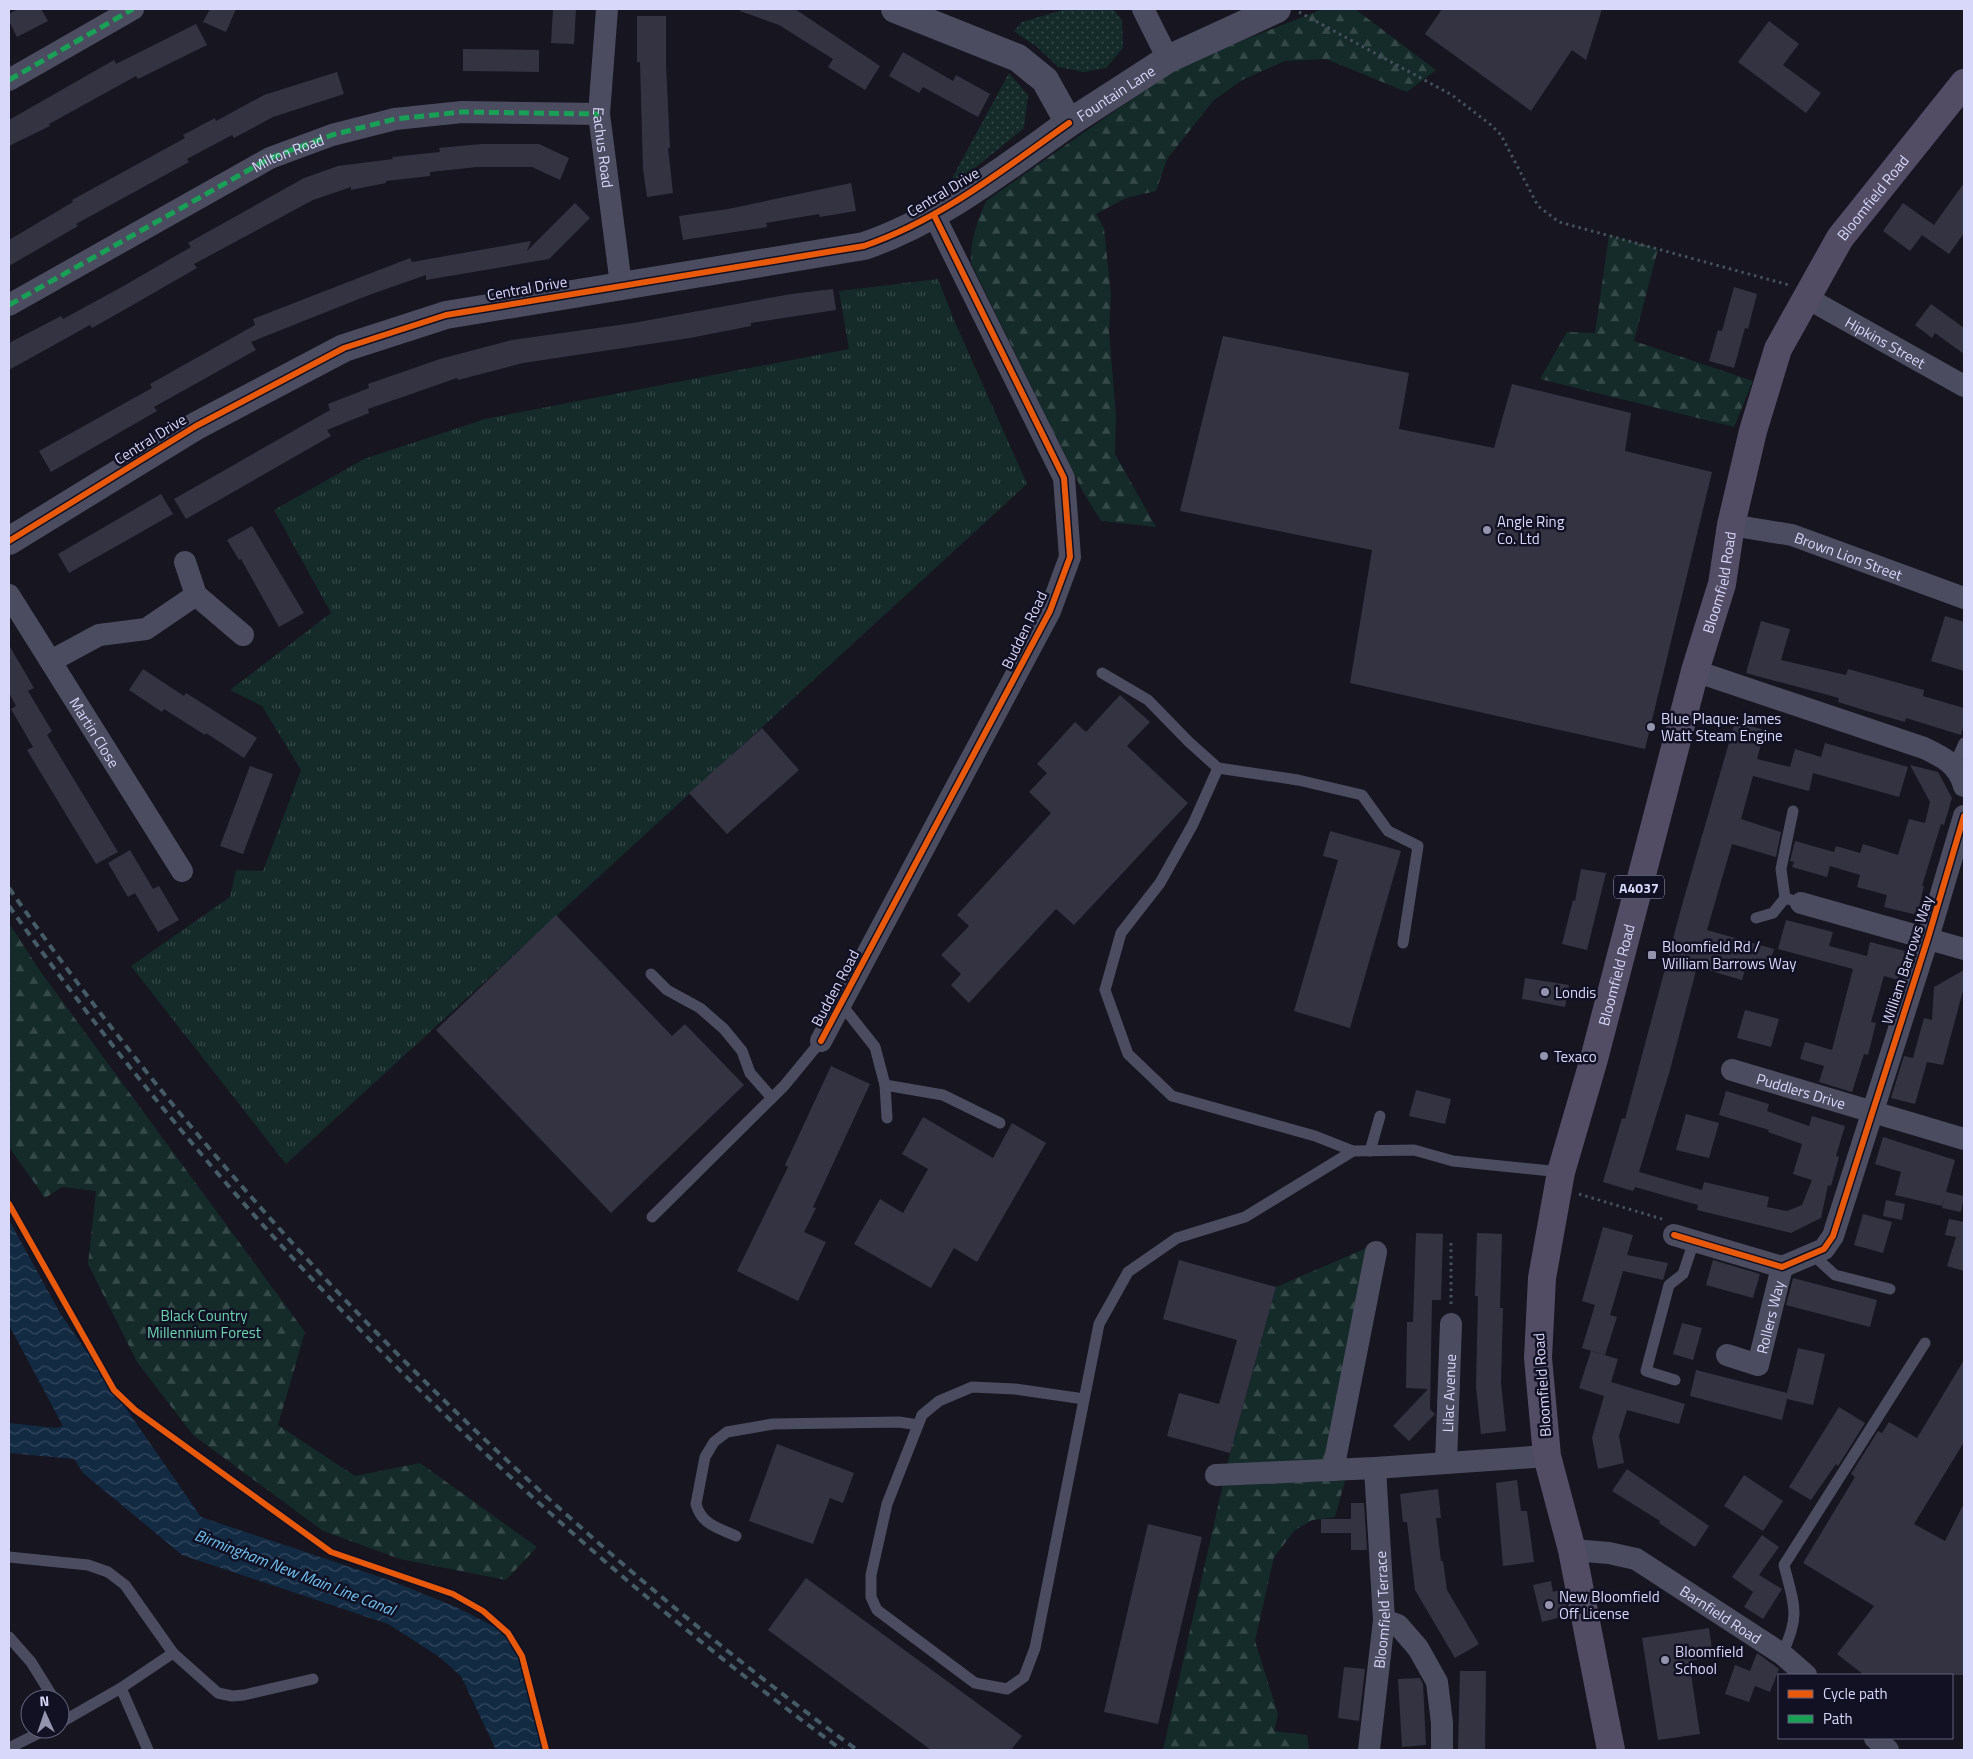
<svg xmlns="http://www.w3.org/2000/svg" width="1973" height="1759" font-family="'Titillium Web',sans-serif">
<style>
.grass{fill:url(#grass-dots)}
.forest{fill:url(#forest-firs)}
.park{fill:url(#park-tufts)}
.water{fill:url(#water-waves)}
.building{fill:#343342}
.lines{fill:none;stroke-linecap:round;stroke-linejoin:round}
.path{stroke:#45515b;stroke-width:3;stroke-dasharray:2.5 4;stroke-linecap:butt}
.service{stroke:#4b4c60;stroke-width:11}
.minor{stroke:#4b4c60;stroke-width:22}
.tertiary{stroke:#4b4c60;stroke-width:28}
.primary{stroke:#524c65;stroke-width:28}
.rail{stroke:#455b66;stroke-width:4;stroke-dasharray:8 6;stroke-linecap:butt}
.quiet{stroke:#1a9f57;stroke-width:5;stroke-dasharray:10 5;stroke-linecap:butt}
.cycleway-casing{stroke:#121124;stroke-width:9}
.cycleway{stroke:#e8590c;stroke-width:6}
.poi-dot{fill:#9494ae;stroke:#121124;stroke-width:2}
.labels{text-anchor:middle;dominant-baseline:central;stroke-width:5;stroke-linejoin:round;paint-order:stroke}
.shield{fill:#121124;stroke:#9d9cba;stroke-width:1}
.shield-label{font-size:14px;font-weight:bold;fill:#d8d8fb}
.street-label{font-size:15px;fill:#d8d8fb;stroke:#121124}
.poi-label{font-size:15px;fill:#d8d8fb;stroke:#121124;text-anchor:start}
.park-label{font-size:15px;fill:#6ad5af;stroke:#121124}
.water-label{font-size:16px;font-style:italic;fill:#6fc3f2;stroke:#121124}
</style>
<defs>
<pattern id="grass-dots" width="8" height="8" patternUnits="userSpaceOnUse" patternTransform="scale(1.25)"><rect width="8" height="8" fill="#152b29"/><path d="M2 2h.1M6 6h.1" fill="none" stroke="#364949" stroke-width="1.8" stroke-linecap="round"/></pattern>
<pattern id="forest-firs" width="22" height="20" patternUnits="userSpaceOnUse" patternTransform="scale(1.25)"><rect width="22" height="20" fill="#152b29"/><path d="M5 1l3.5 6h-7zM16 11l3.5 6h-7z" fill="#364949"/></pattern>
<pattern id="park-tufts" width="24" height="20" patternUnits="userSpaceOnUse" patternTransform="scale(1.25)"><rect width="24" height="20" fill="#152b29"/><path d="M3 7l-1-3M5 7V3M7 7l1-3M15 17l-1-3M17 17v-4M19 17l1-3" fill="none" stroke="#364949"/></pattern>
<pattern id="water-waves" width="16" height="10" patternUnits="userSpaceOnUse" patternTransform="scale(1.25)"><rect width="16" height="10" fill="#132a43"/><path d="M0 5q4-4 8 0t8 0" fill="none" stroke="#35485f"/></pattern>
</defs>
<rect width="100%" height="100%" fill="#161520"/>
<g class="grass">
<path d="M1066 9H1113L1122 20 1123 48 1106 68 1084 72 1058 67 1037 47 1014 31 1022 22Z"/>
<path d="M1009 73 1028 95 1024 128 944 193Z"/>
</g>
<g class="forest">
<path d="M1323 9H1355L1436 70 1407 92 1326 59 1285 61 1242 80 1213 101 1167 159 1156 191 1126 198 1096 214 1104 228 1111 295 1109 331 1116 416 1115 454 1156 527 1101 521 1083 492 971 263C970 241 977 222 986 201L1182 64Z"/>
<path d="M1609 235 1658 249 1634 341 1753 381 1734 427 1540 379 1567 332 1595 333Z"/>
<path d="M9 923 40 971 305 1332 278 1425 355 1476 420 1463 537 1547 506 1580 400 1559 323 1531 193 1435 137 1362 88 1264 96 1191 62 1187 45 1198 9 1147Z"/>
<path d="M1369 1247 1325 1479 1345 1481 1335 1517 1312 1520 1295 1530 1274 1557 1255 1641 1278 1714 1274 1731 1307 1735 1309 1750H1163L1230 1453 1276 1287Z"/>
</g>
<path class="park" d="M938 279 954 320 1027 484 286 1164 131 966 230 897 236 870 263 871 301 770 262 706 230 690 331 613 274 510 364 459 485 419 849 349 839 291Z"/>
<path class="water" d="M9 1220 60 1313 201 1517 389 1580 456 1607 493 1626 509 1640 519 1655 544 1750H496L461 1676 438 1656 388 1624 182 1555 83 1473 74 1459 9 1453V1423L56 1428 63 1426 9 1325Z"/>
<g class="building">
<path d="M18 9H41L48 21 17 37 9 21V14Z"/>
<path d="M210 9H236L226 32 203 22Z"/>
<path d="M553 9H576L574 44 551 43Z"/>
<path d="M740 9H795L880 66 865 90 828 67 833 59 779 25 740 11Z"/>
<path d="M1442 9H1602L1586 60 1572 50 1531 111 1425 34Z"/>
<path d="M637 16H666V64L670 148H668L673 193 647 197 643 169 640 62H637Z"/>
<path d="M1769 21 1799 44 1783 65 1821 93 1806 113 1738 62Z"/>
<path d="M196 24 207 45 138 79 136 76 49 124 50 126 9 146V120L114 60 116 64Z"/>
<path d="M463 49 539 50V72L463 71Z"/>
<path d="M903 52 953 81 956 75 990 94 978 117 923 87 919 93 889 76Z"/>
<path d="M337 72 344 94 273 117 234 138 232 135 187 159 189 162 76 224 78 226 9 266V240L73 202 72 200 185 138 183 135 215 118 216 121 264 95Z"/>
<path d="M481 144H539L569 158 560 180 532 167H477L430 172V176L386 181V183L351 190V187L313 200 194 264 197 268 124 310 92 328 90 325 9 370V343L61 316 63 319 120 288 191 247 188 243 304 178 338 166 393 159 392 157 440 152 439 148Z"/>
<path d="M851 183 856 211 820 217 819 214 766 223 767 227 683 240 679 216 728 209Z"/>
<path d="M1964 183V233L1949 254 1922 235 1910 251 1883 231 1903 203 1934 225Z"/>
<path d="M575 203 590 218 549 259 426 280V275L369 295 251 342 256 350 154 407 157 411 51 472 39 451 152 388 150 384 255 325 253 319 410 258 412 262 531 241 527 251Z"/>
<path d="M1734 287 1757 294 1748 329 1745 328 1734 368 1709 361 1718 330 1722 331Z"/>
<path d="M833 289 836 310 751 323V326L690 338 523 363 458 380 457 378 368 409 369 413 327 430 331 436 186 519 174 499 330 410 328 404 369 388 368 384 440 359 512 340 633 323 791 294Z"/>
<path d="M1931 304 1964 328V354L1935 333 1932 338 1915 325Z"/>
<path d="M1223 336 1409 373 1399 429 1494 448 1512 384 1631 413 1625 451 1712 472 1645 749 1350 683 1372 550 1180 511Z"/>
<path d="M161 494 173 514 69 573 58 554Z"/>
<path d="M252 526 304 613 279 627 241 559 239 560 227 540Z"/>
<path d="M1945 616 1964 622V671L1931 661Z"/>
<path d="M1761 621 1790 629 1781 660 1846 675 1848 669 1924 690 1923 696 1964 708V724L1961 735 1906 718 1905 722 1877 714 1838 702 1839 698 1746 673Z"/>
<path d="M9 645 34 688 28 691 52 731 47 735 118 852 96 864 27 750 33 747 11 709 16 706 9 693Z"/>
<path d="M143 669 184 696 186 693 257 738 244 758 206 733 205 735 164 709 162 712 129 690Z"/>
<path d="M1120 695 1150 722 1127 746 1188 803 1074 925 1056 909 969 1003 951 985 961 974 941 955 969 926 957 915 1051 813 1029 792 1047 773 1037 764 1075 722 1086 732Z"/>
<path d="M1735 722 1765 730 1757 759 1790 767 1795 749 1821 757 1825 743 1908 767 1899 797 1813 773 1809 791 1753 776 1741 819 1781 832 1776 857 1732 844 1707 930 1774 949 1769 965 1748 959 1742 980 1697 967 1670 1070 1639 1172 1702 1190 1704 1182 1769 1197 1767 1207 1787 1211 1802 1205 1812 1180 1793 1174 1802 1144 1768 1132 1769 1130 1719 1115 1726 1091 1769 1104 1767 1111 1809 1126 1812 1116 1845 1126 1836 1156 1839 1157 1831 1186 1828 1185 1821 1218 1791 1233 1697 1210 1698 1205 1635 1187 1633 1191 1603 1182 1622 1118 1625 1119 1682 905Z"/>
<path d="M762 728 799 770 727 834 689 793Z"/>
<path d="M1910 765 1938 772 1952 798 1944 825 1941 824 1922 886H1924L1917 915 1884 907 1887 895 1857 887 1860 875 1830 866 1827 877 1792 867 1794 862 1790 861 1795 841 1834 852 1836 846 1860 853 1863 844 1898 855 1909 819 1925 823 1930 802Z"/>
<path d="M250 766 273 774 243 854 220 846Z"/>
<path d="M1330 831 1401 851 1350 1028 1294 1011 1338 860 1323 856Z"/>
<path d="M130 850 153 889 159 886 179 920 158 932 135 893 128 897 108 863Z"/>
<path d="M1581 869 1606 873 1587 950 1562 944 1573 900 1575 901Z"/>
<path d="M556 915 672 1036 685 1024 744 1085 611 1213 436 1030Z"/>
<path d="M1786 920 1833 932 1829 946 1867 956 1870 942 1905 951 1898 980 1884 976 1871 1022 1876 1023 1868 1055 1864 1054 1852 1092 1819 1082 1824 1066 1800 1059 1805 1042 1832 1050 1853 969 1778 949Z"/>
<path d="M1964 970V987L1943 1065 1927 1062 1915 1104 1891 1098 1904 1056 1913 1058 1924 1018 1932 1020 1934 987Z"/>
<path d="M1525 978 1569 985 1565 1007 1522 999Z"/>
<path d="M1745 1010 1779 1019 1771 1047 1737 1038Z"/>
<path d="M831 1066 870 1084 813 1207 816 1208 804 1232 826 1242 798 1301 737 1271 788 1167 785 1165Z"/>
<path d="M1416 1090 1451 1099 1445 1124 1409 1116Z"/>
<path d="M1686 1114 1719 1123 1709 1158 1676 1150Z"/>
<path d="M923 1117 993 1158 1012 1123 1046 1143 977 1262 954 1248 931 1288 854 1244 880 1199 903 1213 928 1169 902 1154Z"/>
<path d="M1883 1137 1955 1160 1946 1192 1964 1196 1961 1212 1942 1208 1945 1197 1942 1206 1895 1195 1901 1172 1875 1164Z"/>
<path d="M1886 1200 1905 1204 1902 1220 1883 1216Z"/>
<path d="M1863 1214 1892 1222 1883 1253 1854 1245Z"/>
<path d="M1949 1219 1964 1222V1271L1947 1266 1956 1237 1945 1235Z"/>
<path d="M1603 1227 1633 1235 1627 1255 1668 1263 1663 1280 1623 1271 1610 1315 1617 1317 1605 1355 1582 1348 1595 1305 1582 1301Z"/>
<path d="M1416 1233 1443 1234 1441 1300H1432L1430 1409 1435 1414 1409 1441 1393 1426 1428 1389 1406 1388 1407 1322H1413Z"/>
<path d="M1477 1233 1502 1234 1500 1308H1503L1501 1383 1506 1431 1481 1434 1476 1387 1478 1296H1475Z"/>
<path d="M1179 1260 1276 1287 1230 1453 1167 1436 1179 1393 1219 1404 1237 1340 1163 1319Z"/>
<path d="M1713 1260 1760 1274 1753 1298 1706 1285Z"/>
<path d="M1793 1278 1877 1300 1870 1327 1786 1305Z"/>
<path d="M1682 1323 1702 1328 1693 1360 1673 1354Z"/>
<path d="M1798 1348 1825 1354 1813 1405 1787 1399 1782 1420 1690 1396 1696 1370 1787 1393Z"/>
<path d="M1591 1351 1618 1359 1611 1382 1685 1404 1679 1424 1627 1410 1619 1436 1624 1463 1598 1469 1592 1438 1604 1396 1579 1388Z"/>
<path d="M1964 1360V1442L1914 1524 1945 1541 1964 1503V1675H1864L1837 1654 1874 1606 1803 1563 1855 1477 1851 1474 1878 1431 1882 1433 1889 1422 1917 1438Z"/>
<path d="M1839 1407 1865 1423 1838 1466 1836 1464 1811 1500 1789 1487Z"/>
<path d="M777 1444 854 1473 843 1503 830 1498 813 1544 749 1521Z"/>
<path d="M1627 1469 1709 1526 1695 1547 1659 1523 1660 1521 1612 1491Z"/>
<path d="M1744 1475 1783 1501 1763 1531 1724 1506Z"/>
<path d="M1517 1480 1521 1511H1527L1534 1562 1503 1566 1496 1483Z"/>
<path d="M1438 1489 1441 1518H1436L1441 1561H1443L1447 1590 1479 1644 1455 1658 1415 1590 1407 1522H1403L1400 1494Z"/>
<path d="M1351 1503H1364L1367 1550H1351V1533H1321V1519H1351Z"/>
<path d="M1148 1524 1202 1537 1158 1724 1104 1712Z"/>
<path d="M1762 1535 1779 1547 1759 1575 1782 1589 1763 1619 1744 1607 1753 1592 1732 1577Z"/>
<path d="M806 1578 1022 1736 1011 1750H931L768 1630Z"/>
<path d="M1551 1581 1553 1592 1563 1589 1569 1615 1542 1622 1533 1585Z"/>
<path d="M1709 1628 1713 1657 1689 1661 1700 1734 1658 1740 1642 1638Z"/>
<path d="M1757 1653 1779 1669 1770 1692 1755 1686 1749 1702 1725 1694 1735 1665 1750 1671Z"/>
<path d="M1344 1667 1365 1669 1359 1721 1338 1718Z"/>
<path d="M1460 1671H1486L1485 1750H1458Z"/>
<path d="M1420 1678 1423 1684 1426 1745 1402 1747 1398 1679Z"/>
</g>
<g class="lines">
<g class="path">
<path d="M1299 12 1452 95 1491 125 1501 135 1538 206 1559 222 1789 285"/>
<path d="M1579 1194 1662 1219"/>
<path d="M1451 1304V1239"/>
</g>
<g class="service">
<path d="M1102 673 1148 700 1189 742 1218 768 1298 780 1362 795 1388 831 1418 846 1403 943"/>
<path d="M1954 766 1964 743"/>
<path d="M1218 768 1193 824 1160 883 1121 933 1105 990 1128 1054 1172 1096 1315 1136 1353 1151"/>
<path d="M1793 811 1781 869 1785 898 1801 903"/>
<path d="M1756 918 1773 913 1785 898"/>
<path d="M651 974 667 990 700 1008 724 1029 742 1051 750 1073 772 1098"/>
<path d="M841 1004 875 1047 885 1085 887 1118"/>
<path d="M885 1085 943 1095 1000 1123"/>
<path d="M1370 1151 1380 1116"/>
<path d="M652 1217 784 1086 821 1041"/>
<path d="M1812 1254 1835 1275 1890 1289"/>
<path d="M1675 1380 1646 1371 1669 1285 1683 1274 1694 1241"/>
<path d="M1084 1399 1015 1389 972 1387 939 1401 922 1415 887 1504 871 1575V1597L877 1610 975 1683 1007 1689 1024 1677 1035 1648 1099 1324 1128 1272 1177 1238 1245 1217 1353 1151 1414 1150 1453 1161 1561 1172"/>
<path d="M736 1536C718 1528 701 1524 696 1504L705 1457 714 1442 727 1432 773 1424 899 1422 918 1425"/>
<path d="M9 1557 88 1565 108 1572 125 1585 173 1653 218 1693 232 1696 244 1695 313 1679"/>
<path d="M9 1637 31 1662 54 1699"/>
<path d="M1782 1654C1801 1615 1794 1605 1784 1565L1925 1343"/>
<path d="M121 1688 148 1750"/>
<path d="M60 1723 121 1688 173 1653"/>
<path d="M9 1748 47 1729"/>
</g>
<g class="minor">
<path id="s1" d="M607 9 599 114 621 285"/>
<path d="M1143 9 1168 59"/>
<path d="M9 80 133 9"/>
<path id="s2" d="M1807 298 1964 386"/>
<path id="s3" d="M9 305 270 158 332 135 395 119 462 112 599 114"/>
<path id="s4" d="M1731 525 1792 535 1964 598"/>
<path d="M185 562 196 595 243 635"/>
<path id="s5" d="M9 595 182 871"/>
<path d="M51 661 99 635 146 629 196 595"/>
<path d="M1695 671 1924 748C1943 757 1958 764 1964 786"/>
<path d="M1801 903 1964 949"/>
<path d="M821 1041 1050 611 1070 557 1064 478 934 215"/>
<path id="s6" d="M1732 1070 1964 1139"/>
<path d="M1674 1235 1782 1267 1824 1249 1833 1236 1928 938 1964 816"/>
<path id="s7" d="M1727 1355 1758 1365 1782 1267"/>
<path id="s8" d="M1446 1463 1451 1324"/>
<path d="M1333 1470 1376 1252"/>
<path d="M1216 1475 1375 1468 1547 1456"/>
<path id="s9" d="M1572 1550 1609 1553 1636 1559 1782 1654 1806 1675"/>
<path d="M1384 1620 1398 1625 1418 1648 1437 1682 1442 1723V1750"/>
<path d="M1875 1738 1888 1750"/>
<path id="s10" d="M1369 1750 1384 1620 1375 1468"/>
</g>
<g class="tertiary">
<path id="s11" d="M895 9 1018 58 1045 80 1069 123 1168 59 1277 9"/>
<path d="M9 541 196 426 344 348 446 315 864 246C940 220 1004 169 1069 123"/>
</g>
<path class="primary" id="s12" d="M1611 1750 1572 1550 1547 1456 1538 1358 1542 1278 1561 1172 1594 1059 1695 671 1722 584 1731 525 1753 431 1778 349 1840 238 1964 83"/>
<g class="rail">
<path d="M9 888C241 1221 530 1510 857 1750"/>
<path d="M9 906C238 1230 521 1515 842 1750"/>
</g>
<g class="quiet">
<path d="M9 80 133 9"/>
<path d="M9 305 270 158 332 135 395 119 462 112 599 114"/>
</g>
<g class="cycleway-casing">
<g id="cycleway">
<path d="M9 541 196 426 344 348 446 315 864 246C940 220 1004 169 1069 123"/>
<path d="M821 1041 1050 611 1070 557 1064 478 934 215"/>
<path d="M9 1204 114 1390 135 1410 331 1552 453 1594 483 1611 508 1633 522 1656 546 1750"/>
<path d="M1674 1235 1782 1267 1824 1249 1833 1236 1928 938 1964 816"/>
</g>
</g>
<use href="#cycleway" class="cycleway"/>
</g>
<g class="poi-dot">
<circle cx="1487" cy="530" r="5"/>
<circle cx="1651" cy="727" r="5"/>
<rect x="1647" y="950" width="10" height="10" rx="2.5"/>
<circle cx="1545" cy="992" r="5"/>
<circle cx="1544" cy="1056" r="5"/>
<circle cx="1549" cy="1605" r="5"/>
<circle cx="1665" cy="1660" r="5"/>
</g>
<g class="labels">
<rect class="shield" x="1614" y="875.5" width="50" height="23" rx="4"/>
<g class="shield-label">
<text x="1639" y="887">A4037</text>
</g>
<g class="street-label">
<text stroke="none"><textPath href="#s11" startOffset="272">Fountain Lane</textPath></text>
<text stroke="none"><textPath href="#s1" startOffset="139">Eachus Road</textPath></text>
<text stroke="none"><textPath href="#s3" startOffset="318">Milton Road</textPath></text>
<text transform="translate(943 192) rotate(-31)">Central Drive</text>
<text stroke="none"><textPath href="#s12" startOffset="1618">Bloomfield Road</textPath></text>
<text transform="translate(527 288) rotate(-10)">Central Drive</text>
<text stroke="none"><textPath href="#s2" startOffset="90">Hipkins Street</textPath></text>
<text transform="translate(150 439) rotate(-32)">Central Drive</text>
<text stroke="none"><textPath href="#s4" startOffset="122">Brown Lion Street</textPath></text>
<text stroke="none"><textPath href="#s12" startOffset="1198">Bloomfield Road</textPath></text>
<text transform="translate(1024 630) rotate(-64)">Budden Road</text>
<text stroke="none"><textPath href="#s5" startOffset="162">Martin Close</textPath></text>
<text transform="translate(1907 960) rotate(-72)">William Barrows Way</text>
<text stroke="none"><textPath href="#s12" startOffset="792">Bloomfield Road</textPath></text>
<text transform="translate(835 988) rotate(-62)">Budden Road</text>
<text stroke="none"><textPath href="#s6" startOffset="72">Puddlers Drive</textPath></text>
<text stroke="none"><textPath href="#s7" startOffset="82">Rollers Way</textPath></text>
<text transform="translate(1542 1385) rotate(-94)">Bloomfield Road</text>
<text stroke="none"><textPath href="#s8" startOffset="70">Lilac Avenue</textPath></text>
<text stroke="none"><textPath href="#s10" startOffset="141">Bloomfield Terrace</textPath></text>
<text stroke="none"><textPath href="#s9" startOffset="166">Barnfield Road</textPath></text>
</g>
<g class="poi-label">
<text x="1497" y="521">Angle Ring<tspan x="1497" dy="17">Co. Ltd</tspan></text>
<text x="1661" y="718">Blue Plaque: James<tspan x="1661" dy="17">Watt Steam Engine</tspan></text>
<text x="1662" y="946">Bloomfield Rd /<tspan x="1662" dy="17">William Barrows Way</tspan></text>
<text x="1555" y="992">Londis</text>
<text x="1554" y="1056">Texaco</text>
<text x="1559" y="1596">New Bloomfield<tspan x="1559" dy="17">Off License</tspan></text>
<text x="1675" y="1651">Bloomfield<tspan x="1675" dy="17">School</tspan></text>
</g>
<g class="park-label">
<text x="204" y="1315">Black Country<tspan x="204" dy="17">Millennium Forest</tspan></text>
</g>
<g class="water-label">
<text transform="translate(295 1572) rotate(21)">Birmingham New Main Line Canal</text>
</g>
</g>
<rect width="1973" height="1759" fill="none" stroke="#d8d8fb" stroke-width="20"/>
<rect x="1778" y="1674" width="175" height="65" fill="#121124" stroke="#61617a"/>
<rect x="1788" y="1690" width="25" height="8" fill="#e8590c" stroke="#61617a"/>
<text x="1823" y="1699" font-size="15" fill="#d8d8fb">Cycle path</text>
<rect x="1788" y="1715" width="25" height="8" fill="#1a9f57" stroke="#61617a"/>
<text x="1823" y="1724" font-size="15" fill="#d8d8fb">Path</text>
<g transform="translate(45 1714) rotate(357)"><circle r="24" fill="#121124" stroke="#61617a"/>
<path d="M0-4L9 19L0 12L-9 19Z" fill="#9494ae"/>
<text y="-8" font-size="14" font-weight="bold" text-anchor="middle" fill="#d8d8fb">N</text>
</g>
</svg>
